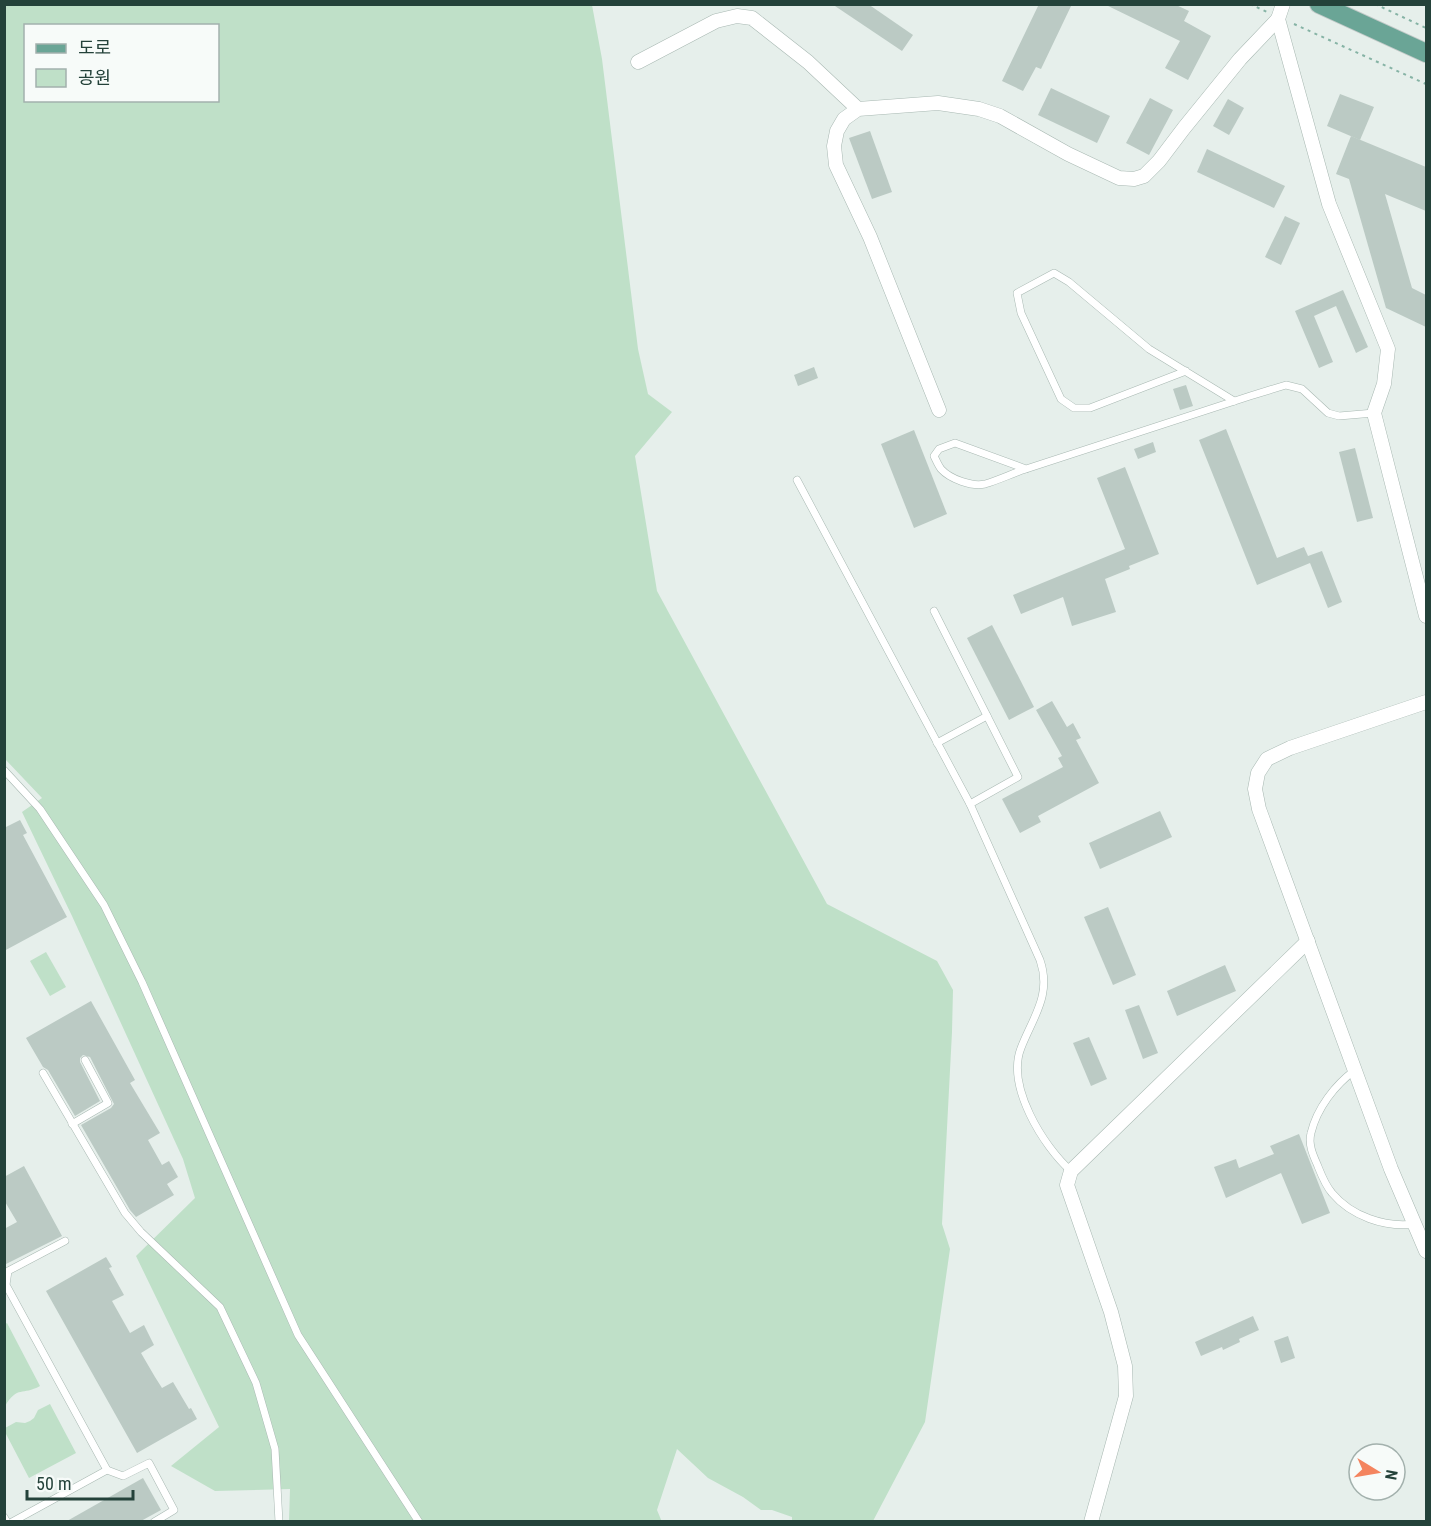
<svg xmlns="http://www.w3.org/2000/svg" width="1431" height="1526" font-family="'Roboto Condensed','Noto Sans KR',sans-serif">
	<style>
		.green { fill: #bfe0c8; fill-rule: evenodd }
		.building { fill: #bbcac4 }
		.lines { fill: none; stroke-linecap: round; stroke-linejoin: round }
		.service-casing { stroke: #a8b8b2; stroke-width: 8 }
		.minor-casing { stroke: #a8b8b2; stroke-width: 15 }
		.primary-casing { stroke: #c2cac8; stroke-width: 20 }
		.path { stroke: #86b3a5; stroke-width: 2; stroke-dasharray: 3 4.5; stroke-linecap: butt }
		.service { stroke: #fff; stroke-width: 7 }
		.minor { stroke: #fff; stroke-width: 14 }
		.primary { stroke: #6aa596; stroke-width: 18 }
	</style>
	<rect width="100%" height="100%" fill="#e6efeb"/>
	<g class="green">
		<path d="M5 5H592L602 59 638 349 648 394 672 412 635 456 657 591 827 904 937 961 953 990 952 1032 942 1224 950 1249 925 1422 873 1521H792V1517L772 1510H761L743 1497 708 1478 677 1449 657 1510 662 1522 289 1521 290 1489 215 1491 171 1466 219 1427 136 1256 195 1198 183 1159 72 916 22 812 42 798 5 759ZM26 26H218V100H26Z"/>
		<polygon points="46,952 66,987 50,996 30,961"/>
		<path d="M7 1323 40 1386C22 1396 18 1385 5 1406L4 1325Z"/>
		<polygon points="50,1404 76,1453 29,1478 5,1432 5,1428 16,1422 25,1423 30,1421 34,1418 38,1410"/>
	</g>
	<g class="building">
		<polygon points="832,4 868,4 913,35 902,51"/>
		<polygon points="1039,4 1072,4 1041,69 1036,67 1023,91 1002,81"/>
		<polygon points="1104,4 1174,4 1189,11 1184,21 1211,36 1188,80 1165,68 1180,41"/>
		<polygon points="1051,88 1110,116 1097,143 1038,115"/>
		<polygon points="1340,94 1374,107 1360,140 1327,126"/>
		<polygon points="1150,98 1173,110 1149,155 1126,143"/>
		<polygon points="1228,99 1244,108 1229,135 1213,126"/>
		<polygon points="870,131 892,192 872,199 849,138"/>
		<polygon points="1351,136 1426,167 1426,211 1385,194 1412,288 1426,295 1426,327 1386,308 1349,179 1336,174"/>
		<polygon points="1207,149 1285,186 1274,208 1197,172"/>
		<polygon points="1285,216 1300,223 1281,265 1265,257"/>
		<polygon points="1343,290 1368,347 1356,353 1336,306 1314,316 1333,362 1319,368 1295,311"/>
		<polygon points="814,367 818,378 798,386 794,375"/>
		<polygon points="1186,385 1193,406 1180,410 1173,389"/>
		<polygon points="1226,429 1277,558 1304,547 1308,556 1322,551 1342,602 1328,608 1310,563 1257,585 1199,440"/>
		<polygon points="914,430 947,514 914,528 881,444"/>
		<polygon points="1153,442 1156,452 1138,459 1134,449"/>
		<polygon points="1355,448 1373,518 1357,522 1339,452"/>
		<polygon points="1125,467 1159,554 1129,566 1130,569 1105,579 1116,612 1072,626 1063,597 1021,614 1013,595 1125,549 1097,478"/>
		<polygon points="992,625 1034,707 1009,720 967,638"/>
		<polygon points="1052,701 1067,727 1073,723 1081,738 1076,740 1099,783 1038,816 1041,822 1020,833 1002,799 1063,767 1058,758 1062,756 1036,710"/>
		<polygon points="1160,811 1172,837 1100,869 1089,843"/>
		<polygon points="20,820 27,833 23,835 67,917 4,951 4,828"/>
		<polygon points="1108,907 1136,975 1113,985 1084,917"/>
		<polygon points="1225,965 1236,991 1177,1016 1167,991"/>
		<polygon points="91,1001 135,1080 130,1083 160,1133 148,1140 162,1165 169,1161 178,1177 167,1184 174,1195 136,1217 130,1210 81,1125 111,1108 114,1104 90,1057 83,1055 80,1058 80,1062 100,1101 75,1116 48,1070 43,1067 26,1038"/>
		<polygon points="1139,1005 1158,1053 1143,1059 1125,1010"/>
		<polygon points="1089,1037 1107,1079 1091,1086 1073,1043"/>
		<polygon points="1299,1134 1330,1213 1302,1224 1281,1173 1226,1198 1214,1167 1236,1159 1239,1168 1274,1154 1270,1146"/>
		<polygon points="24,1166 62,1236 4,1265 4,1229 17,1222 4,1200 4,1177"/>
		<polygon points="106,1257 112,1267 109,1268 124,1295 112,1301 130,1333 144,1325 154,1345 141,1353 155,1377 162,1388 173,1382 189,1409 191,1408 197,1419 137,1453 46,1291"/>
		<polygon points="1253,1316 1259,1330 1239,1339 1240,1342 1223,1350 1222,1347 1201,1356 1195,1342"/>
		<polygon points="1288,1336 1295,1358 1281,1363 1274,1341"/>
		<polygon points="143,1478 161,1510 141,1521 67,1521"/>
	</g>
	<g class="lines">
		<defs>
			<g id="service">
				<polyline points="1186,371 1090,408 1074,408 1061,399 1021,313 1017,293 1054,273 1069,282 1149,349 1234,401"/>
				<path d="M1026 469 955 443 939 449 934 456C936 460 938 465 941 469 950 479 972 487 985 484 999 480 1013 473 1026 469L1250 396 1286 385 1302 389 1328 413 1339 416 1374 413"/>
				<path d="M797 480 970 804 1040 960C1052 995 1033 1017 1021 1048 1006 1086 1043 1146 1071 1171"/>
				<polyline points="934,611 1018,777 970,804"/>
				<polyline points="937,743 987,716"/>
				<polyline points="4,770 40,809 104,905 142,982 298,1335 419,1522"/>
				<path d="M1355 1070C1335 1085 1317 1108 1311 1133 1308 1144 1313 1155 1317 1164 1321 1174 1325 1185 1332 1193 1351 1216 1385 1228 1415 1224"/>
				<polyline points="43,1073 125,1213 141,1232 220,1307 256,1383 275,1449 279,1522"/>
				<polyline points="72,1124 108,1103 85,1060"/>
				<polyline points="65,1241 8,1271 6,1285 107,1470 123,1476 149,1463 174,1510 154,1522"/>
				<polyline points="4,1517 7,1522"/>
				<polyline points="12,1522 107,1470"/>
			</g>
			<g id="minor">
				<polyline points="1283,4 1278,19 1329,204 1388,349 1384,384 1374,413 1426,616"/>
				<polyline points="638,62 716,21 737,16 752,18 808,62 858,109"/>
				<polyline points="939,410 870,237 836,165 834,146 837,131 844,119 858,109 938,103 979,109 1000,116 1068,154 1119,178 1134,179 1144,176 1159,161 1184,128 1240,59 1278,19"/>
				<polyline points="1426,702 1290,748 1267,759 1258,773 1255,789 1259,809 1391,1169 1426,1251"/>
				<polyline points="1091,1522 1126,1396 1125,1366 1111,1312 1067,1185 1071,1171 1308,941"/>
			</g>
			<polyline id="primary" points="1319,4 1426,53"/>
		</defs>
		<use href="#service" class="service-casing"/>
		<use href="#minor" class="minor-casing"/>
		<use href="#primary" class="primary-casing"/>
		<g class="path">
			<polyline points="1250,4 1267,12"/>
			<polyline points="1375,4 1426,28"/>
			<polyline points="1294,24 1426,84"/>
		</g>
		<use href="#service" class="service"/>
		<use href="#minor" class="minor"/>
		<use href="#primary" class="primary"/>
	</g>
	<rect width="1431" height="1526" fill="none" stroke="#24423a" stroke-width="12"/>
	<rect x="24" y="24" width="195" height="78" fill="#f7fbf9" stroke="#a3b1ad" stroke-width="1.5"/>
	<rect x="36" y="44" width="30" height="9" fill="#6aa596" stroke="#a3b1ad" stroke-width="1.5"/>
	<text x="78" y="54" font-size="18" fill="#24423a">도로</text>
	<rect x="36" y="69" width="30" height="18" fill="#bfe0c8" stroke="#a3b1ad" stroke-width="1.5"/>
	<text x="78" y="84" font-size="18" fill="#24423a">공원</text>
	<g transform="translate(1377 1472) rotate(101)"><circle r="28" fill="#f7fbf9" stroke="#a3b1ad" stroke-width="1.5"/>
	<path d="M0-4.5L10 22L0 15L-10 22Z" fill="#f4845f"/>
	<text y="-9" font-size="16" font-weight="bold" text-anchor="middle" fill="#24423a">N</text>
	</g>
	<path d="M27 1490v9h106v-9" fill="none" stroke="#24423a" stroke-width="3"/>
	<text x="36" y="1490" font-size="18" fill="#24423a" stroke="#f7fbf9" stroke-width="4.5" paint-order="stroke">50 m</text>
</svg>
